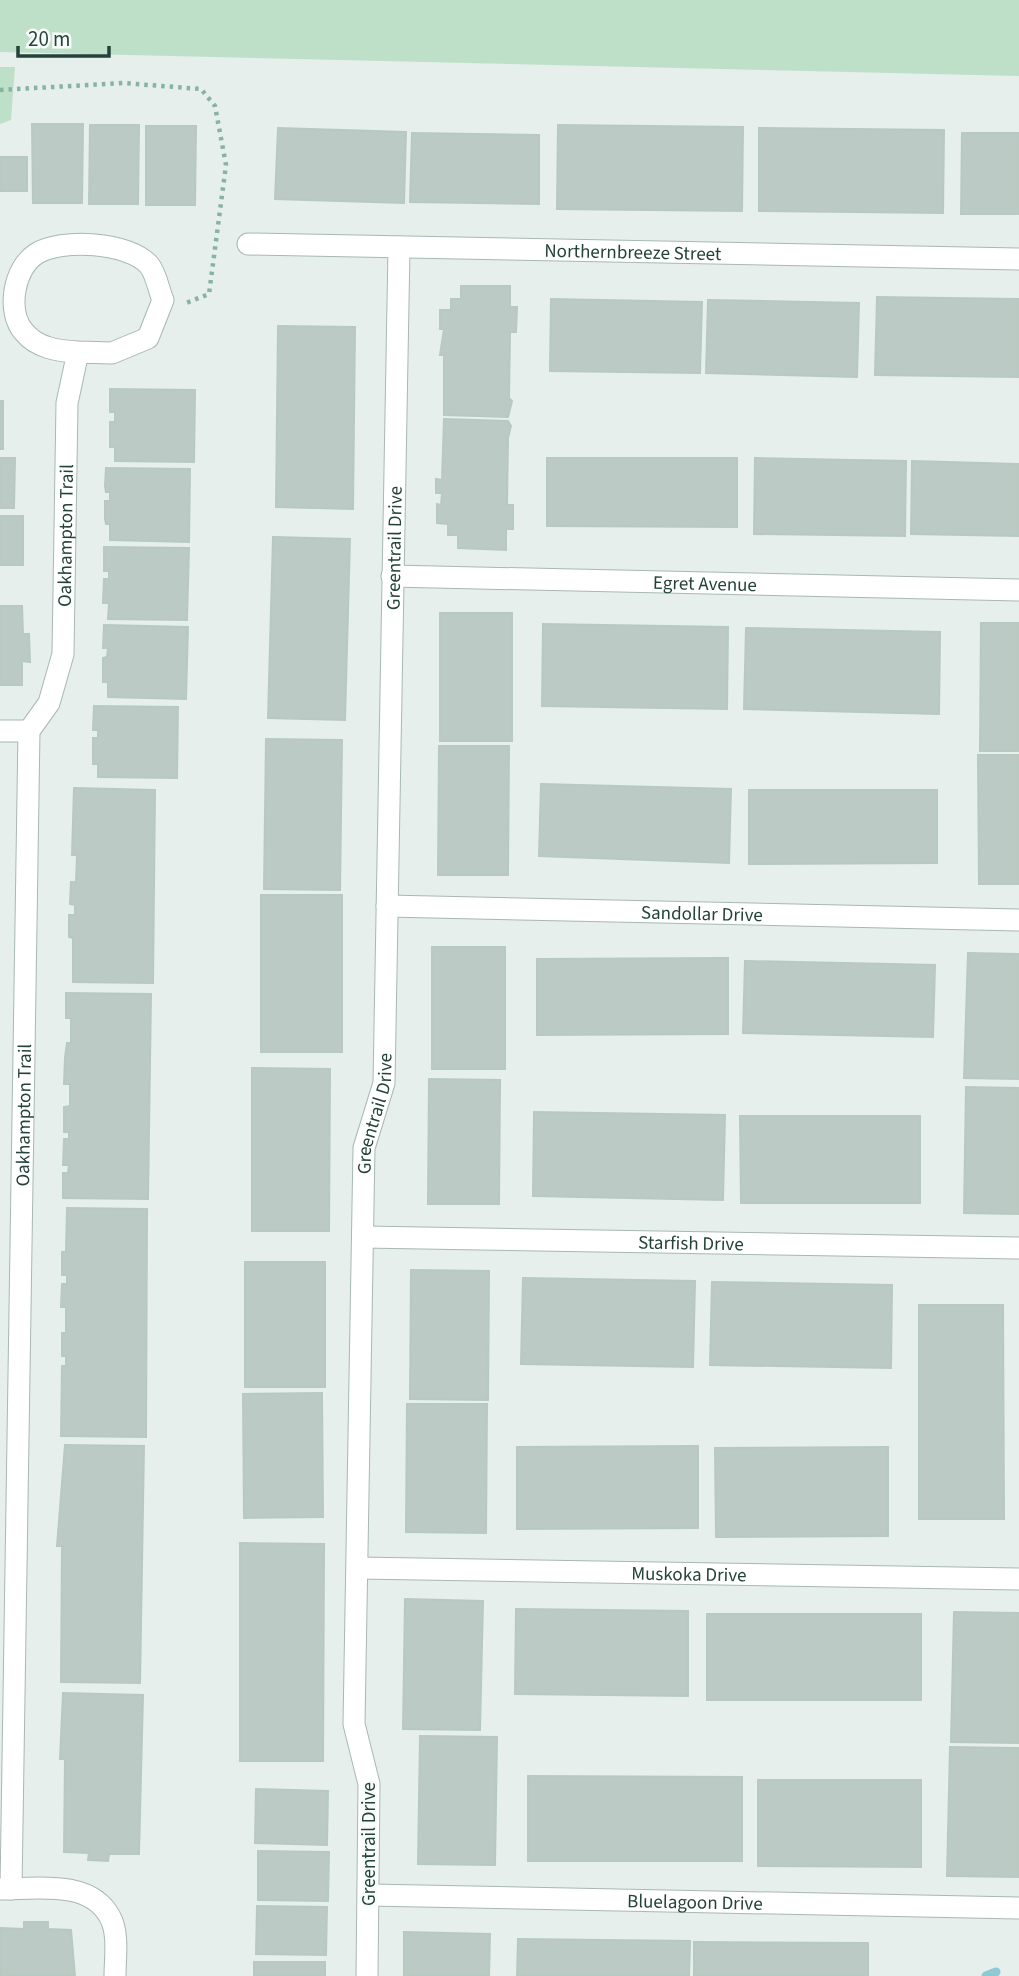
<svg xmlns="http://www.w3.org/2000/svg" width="1019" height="1976" font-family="'Source Sans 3',sans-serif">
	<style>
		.green { fill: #bfe0c8 }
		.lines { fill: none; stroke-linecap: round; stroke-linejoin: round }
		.stream { stroke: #8ec9d4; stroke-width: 9 }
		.building { fill: #bbcac4; stroke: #b8c9c2; stroke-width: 2 }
		.minor-casing { stroke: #a8b8b2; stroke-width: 23 }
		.path { stroke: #86b3a5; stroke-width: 4.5; stroke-dasharray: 3.5 5; stroke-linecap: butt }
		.minor { stroke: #fff; stroke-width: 21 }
		.labels { text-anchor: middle; stroke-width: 5; stroke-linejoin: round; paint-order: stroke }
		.street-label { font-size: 19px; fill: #24423a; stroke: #f7fbf9 }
	</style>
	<rect width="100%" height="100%" fill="#e6efeb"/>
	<g class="green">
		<polygon points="0,0 1019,0 1019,76 0,52"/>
		<polygon points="0,67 15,67 11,120 0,124"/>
	</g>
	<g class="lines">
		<polyline class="stream" points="986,1976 996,1972"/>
	</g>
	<g class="building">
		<polygon points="32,124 83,124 82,203 33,203"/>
		<polygon points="90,125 139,125 138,204 89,204"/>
		<polygon points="558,125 743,127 742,211 557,209"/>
		<polygon points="146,126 196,126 195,205 146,205"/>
		<polygon points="278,128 406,132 404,203 275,199"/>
		<polygon points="759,128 944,130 943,213 759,211"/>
		<polygon points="412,133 539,135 539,204 410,202"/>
		<polygon points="962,133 1019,133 1019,214 961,214"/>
		<rect x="0" y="157" width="27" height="34"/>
		<polygon points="461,286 510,286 510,307 517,307 516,332 510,332 509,398 512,401 508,417 444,415 444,355 440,355 444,329 440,329 440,310 451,310 451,299 461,299"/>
		<polygon points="877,297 1019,299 1019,377 875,375"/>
		<polygon points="551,299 702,302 700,373 550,371"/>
		<polygon points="708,300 859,303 857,377 706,373"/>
		<polygon points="278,326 355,327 353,509 276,507"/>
		<polygon points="110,389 195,390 194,462 115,461 115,447 110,447 110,422 115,422 115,412 110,412"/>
		<rect x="0" y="401" width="3" height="48"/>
		<polygon points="444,419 508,421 511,426 508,438 507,505 513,505 513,529 506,529 506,550 458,548 458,535 448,535 448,524 437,523 437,504 441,505 442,493 436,493 436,479 442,480"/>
		<polygon points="0,458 15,458 14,508 0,508"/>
		<polygon points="547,458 737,458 737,527 547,526"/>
		<polygon points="755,458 906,461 905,536 754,534"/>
		<polygon points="912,461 1019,464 1019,536 911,534"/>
		<polygon points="106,468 190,469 189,542 110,540 110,524 106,524 105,519 105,501 110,501 110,492 106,492 105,486"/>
		<rect x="0" y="516" width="23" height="49"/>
		<polygon points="273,537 350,539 345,720 268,718"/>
		<polygon points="104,547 189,548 187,620 108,619 109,603 103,603 104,579 109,579 109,571 104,571"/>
		<polygon points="0,606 22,606 23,634 29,634 30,662 22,661 22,685 0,685"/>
		<rect x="440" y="613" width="72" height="128"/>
		<polygon points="981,623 1019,623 1019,751 980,751"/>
		<polygon points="543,624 728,627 727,709 542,706"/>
		<polygon points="104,625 188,627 186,699 108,697 108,682 103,682 103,658 107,657 108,648 103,648"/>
		<polygon points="746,628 940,632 939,714 744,709"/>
		<polygon points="94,706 178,707 177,778 98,777 98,764 93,764 93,738 98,738 98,730 93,730"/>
		<polygon points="266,739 342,740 340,890 264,889"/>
		<polygon points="439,746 509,746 508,875 438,875"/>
		<polygon points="978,755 1019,755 1019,884 979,884"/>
		<polygon points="541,784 731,789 729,863 539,856"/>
		<polygon points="74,788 155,790 153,983 73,982 73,938 69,937 69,915 75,915 75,905 70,904 71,882 76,882 77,855 72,855"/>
		<polygon points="749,790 937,790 937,863 749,864"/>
		<rect x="261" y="895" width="81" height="157"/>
		<rect x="432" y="947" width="73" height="122"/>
		<polygon points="968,953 1019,954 1019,1079 964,1078"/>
		<polygon points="728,958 728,1034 537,1035 537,959"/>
		<polygon points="745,961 935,965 933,1037 743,1033"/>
		<polygon points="66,993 151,994 148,1199 63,1198 63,1173 68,1173 69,1165 63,1165 64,1139 69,1139 69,1132 64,1132 64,1107 70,1106 70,1084 64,1084 65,1058 67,1043 71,1043 71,1018 66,1018"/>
		<polygon points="252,1068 330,1069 329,1231 252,1231"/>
		<polygon points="429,1079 500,1080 499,1204 428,1204"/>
		<polygon points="966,1087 1019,1088 1019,1214 964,1213"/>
		<polygon points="534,1112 725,1115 723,1200 533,1196"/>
		<polygon points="740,1116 920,1116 920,1203 741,1203"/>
		<polygon points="67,1208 147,1209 146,1437 61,1436 62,1366 66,1366 66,1356 62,1356 62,1333 66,1333 66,1307 61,1307 62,1284 67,1284 67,1275 62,1275 62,1252 66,1252"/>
		<rect x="245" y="1262" width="80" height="125"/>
		<polygon points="411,1270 489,1271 488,1400 410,1399"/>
		<polygon points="523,1278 695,1281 693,1367 521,1364"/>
		<polygon points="712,1282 892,1285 891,1368 710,1365"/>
		<polygon points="919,1305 1003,1305 1004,1519 919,1519"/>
		<polygon points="322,1393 323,1517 244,1518 243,1394"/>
		<polygon points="407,1404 487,1404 486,1533 406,1532"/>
		<polygon points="65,1445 144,1446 140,1683 61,1682 62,1546 57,1546"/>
		<polygon points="698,1446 698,1528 517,1529 517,1447"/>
		<polygon points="888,1447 888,1536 716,1537 715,1448"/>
		<polygon points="240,1543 324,1544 323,1761 240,1761"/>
		<polygon points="405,1599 483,1601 480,1730 403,1729"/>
		<polygon points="516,1609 688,1611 688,1696 515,1694"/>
		<polygon points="954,1612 1019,1613 1019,1743 951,1742"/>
		<rect x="707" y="1614" width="214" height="86"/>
		<polygon points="63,1693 143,1695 139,1854 109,1854 108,1861 88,1860 89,1853 64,1852 65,1759 60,1759"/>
		<polygon points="420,1736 497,1737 495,1865 418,1864"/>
		<polygon points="950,1747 1019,1748 1019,1877 947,1876"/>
		<polygon points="528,1776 742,1777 742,1861 528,1861"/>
		<polygon points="758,1780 921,1780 921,1867 758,1866"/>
		<polygon points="256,1789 328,1791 327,1845 255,1843"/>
		<polygon points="258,1851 329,1852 328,1901 258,1900"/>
		<polygon points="257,1906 327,1907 326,1955 256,1954"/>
		<polygon points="24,1922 48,1922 48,1929 71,1930 75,1976 0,1976 0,1928 24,1929"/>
		<polygon points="404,1932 490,1934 489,1976 404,1976"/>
		<polygon points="518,1939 690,1941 689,1976 517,1976"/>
		<polygon points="694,1942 868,1943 868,1976 694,1976"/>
		<rect x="254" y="1962" width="71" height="14"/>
	</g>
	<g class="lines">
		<defs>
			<g id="minor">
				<path id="s1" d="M248 244 1019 259"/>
				<path id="s2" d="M392 576 1019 590"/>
				<polyline points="0,731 29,731"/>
				<path id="s3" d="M387 906 1019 920"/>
				<path id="s4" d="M364 1237 1019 1248"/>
				<path id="s5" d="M358 1568 1019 1579"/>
				<path d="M0 1889C35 1889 90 1879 110 1917 119 1933 115 1958 115 1976"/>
				<path id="s6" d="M11 1889 29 731 49 703 63 654 67 403 78 352 112 353 148 338 163 300C159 291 156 273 149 265 129 242 61 238 36 254 14 268 6 311 24 332 37 348 58 351 78 352"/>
				<path id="s7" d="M369 1895 1019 1908"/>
				<path id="s8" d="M367 1976 369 1784 354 1724 364 1148 384 1083 399 247"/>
			</g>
		</defs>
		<use href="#minor" class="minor-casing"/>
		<polyline class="path" points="0,90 123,83 201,89 215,106 226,165 209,294 186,303"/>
		<use href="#minor" class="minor"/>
	</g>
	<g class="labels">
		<g class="street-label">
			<text dy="7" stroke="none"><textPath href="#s1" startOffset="385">Northernbreeze Street</textPath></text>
			<text dy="7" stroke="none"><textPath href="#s6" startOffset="1362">Oakhampton Trail</textPath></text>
			<text dy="7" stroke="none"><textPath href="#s8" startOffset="1433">Greentrail Drive</textPath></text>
			<text dy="7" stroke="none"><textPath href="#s2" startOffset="313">Egret Avenue</textPath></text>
			<text dy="7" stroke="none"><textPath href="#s3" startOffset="315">Sandollar Drive</textPath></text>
			<text dy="7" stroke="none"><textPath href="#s8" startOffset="866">Greentrail Drive</textPath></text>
			<text dy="7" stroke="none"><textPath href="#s6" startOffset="774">Oakhampton Trail</textPath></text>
			<text dy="7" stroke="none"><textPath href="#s4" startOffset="327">Starfish Drive</textPath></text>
			<text dy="7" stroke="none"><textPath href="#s5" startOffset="331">Muskoka Drive</textPath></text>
			<text transform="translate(368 1844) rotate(-90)" y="7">Greentrail Drive</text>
			<text dy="7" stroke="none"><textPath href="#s7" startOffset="326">Bluelagoon Drive</textPath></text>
		</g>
	</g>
	<path d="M18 46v10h91v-10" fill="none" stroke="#24423a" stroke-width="3.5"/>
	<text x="28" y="46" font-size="21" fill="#24423a" stroke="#f7fbf9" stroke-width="5" paint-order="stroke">20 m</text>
</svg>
